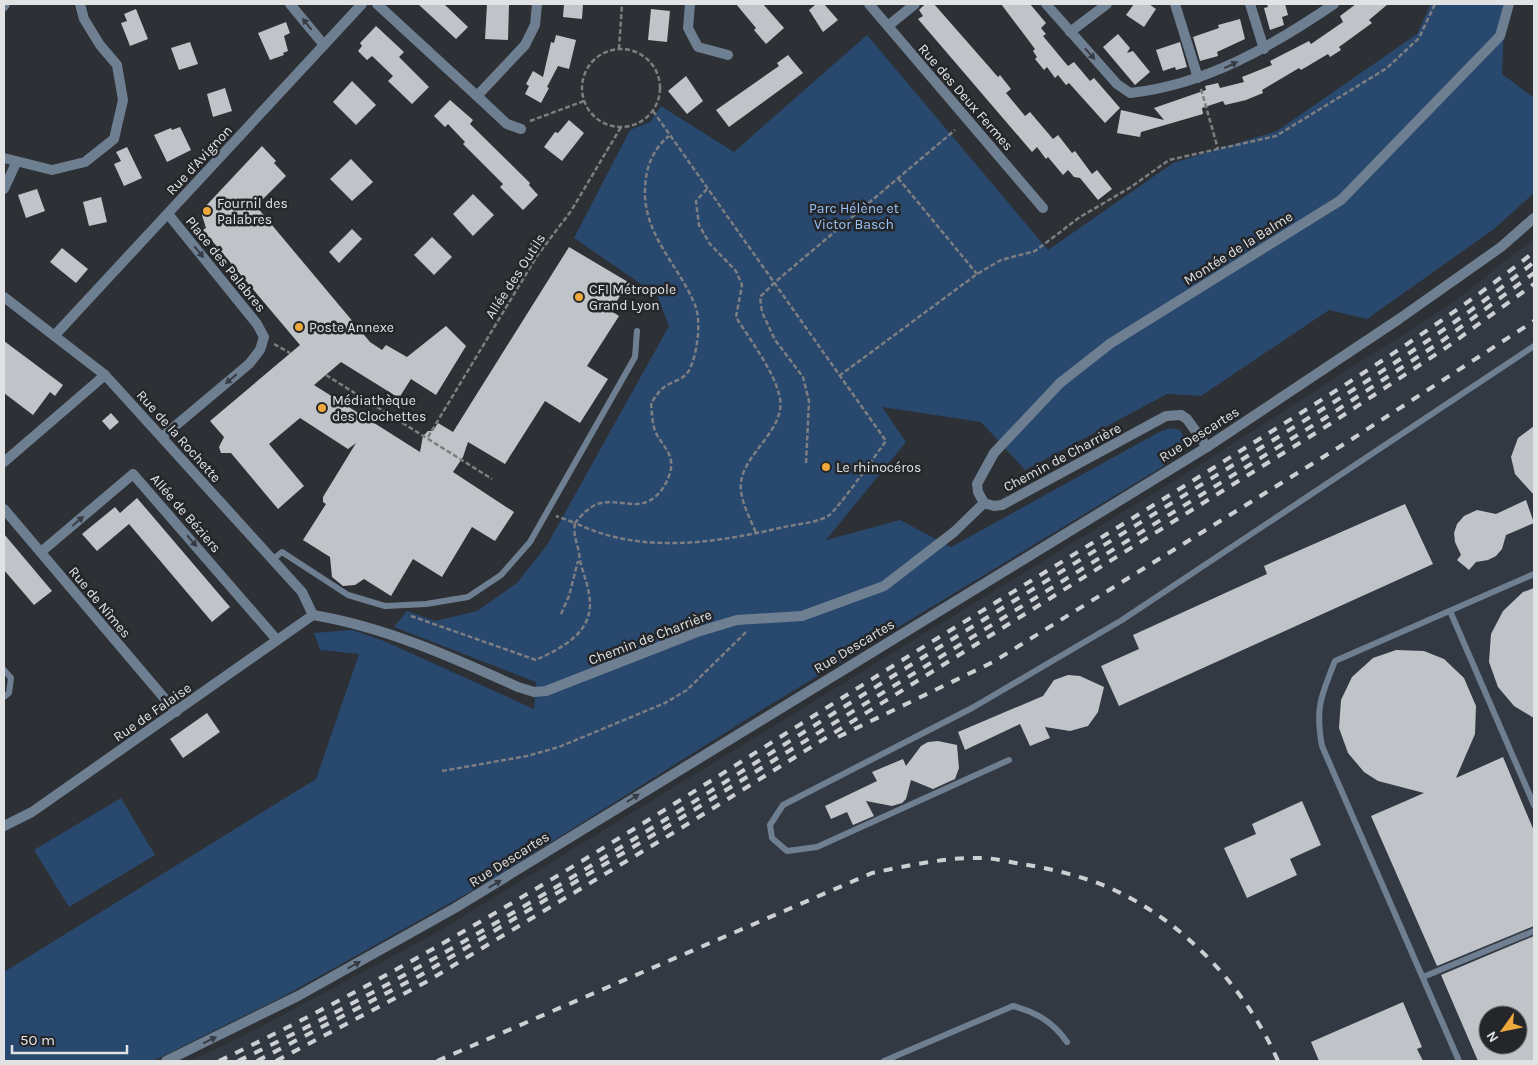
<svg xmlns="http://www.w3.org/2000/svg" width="1538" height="1065" font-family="Karla,sans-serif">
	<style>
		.built { fill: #333942; fill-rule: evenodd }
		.green { fill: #29486d }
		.building { fill: #c0c4c9; fill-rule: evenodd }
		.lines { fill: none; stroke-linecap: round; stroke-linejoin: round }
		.path { stroke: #7c7e82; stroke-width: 2.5; stroke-dasharray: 5 2.5; stroke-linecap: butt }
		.lane { stroke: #6f7f92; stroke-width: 6 }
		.street { stroke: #6f7f92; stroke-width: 10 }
		.rail { stroke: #cdd0d2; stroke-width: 4; stroke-dasharray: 9 9; stroke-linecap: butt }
		.oneway { fill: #373c44 }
		.poi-dot { fill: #eea83c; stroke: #24262a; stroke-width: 2 }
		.labels { text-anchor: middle; stroke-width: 5; stroke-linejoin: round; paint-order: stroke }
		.street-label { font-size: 14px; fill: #e0e2e4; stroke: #24262a }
		.poi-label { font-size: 14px; fill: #e0e2e4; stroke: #24262a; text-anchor: start }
		.park-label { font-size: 14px; fill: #9ac4f7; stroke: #24262a }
	</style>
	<rect width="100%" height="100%" fill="#2d3034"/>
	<path class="built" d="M1534 238V1061H190L247 1034 434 934 1190 471 1455 301ZM1488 1015H1518V1045H1488Z"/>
	<g class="green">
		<path d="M1431 4H1505L1502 74 1534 98V193L1494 229 1367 319 1329 310 1201 396 1167 394 1025 470 981 422 882 407 906 442 826 540 900 520 951 547 1161 431 1171 428 1180 430 1184 438C1181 452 1173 458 1162 467L760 711 491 880 286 995 153 1061H4V972L316 779 359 654 320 650 314 633 352 630 384 641 534 709 536 682 394 627 407 611 435 621 477 611 517 583 547 545 669 326 657 295 574 238 630 130 650 122 661 106 734 152 867 35 1048 250 1173 163 1277 131 1417 34Z"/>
		<polygon points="121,798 155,855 69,907 34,850"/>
	</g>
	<g class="building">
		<polygon points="418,4 444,4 468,27 456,39"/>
		<polygon points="487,4 509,4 508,40 485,39"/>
		<polygon points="564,4 583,4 582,19 563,17"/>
		<polygon points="736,4 763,4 784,28 766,44 754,30 756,28"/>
		<polygon points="816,4 824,4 838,20 823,32 809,10"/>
		<polygon points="925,4 934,4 998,77 1000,75 1011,89 1006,93 1025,116 1030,112 1053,139 1058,135 1072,153 1075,151 1092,174 1097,170 1112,189 1098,200 1080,178 1074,177 1068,170 1063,175 1048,157 1046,159 1037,147 1032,152 918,19 923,16 919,10"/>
		<polygon points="1001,4 1030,4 1046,23 1041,28 1046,34 1043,36 1068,66 1074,62 1090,81 1094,78 1120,108 1105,123 1069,83 1066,85 1058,75 1055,78 1047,67 1044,70 1035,59 1037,57 1033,51 1035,49"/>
		<polygon points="1134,4 1149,4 1156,9 1144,27 1126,15"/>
		<polygon points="1267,4 1285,4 1288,15 1282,17 1284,25 1270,30 1264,8 1268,7"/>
		<polygon points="1356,4 1388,4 1369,20 1372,23 1339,47 1341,50 1330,57 1328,54 1301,70 1299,68 1262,90 1263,93 1246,100 1225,105 1223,101 1202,108 1203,114 1141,132 1140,137 1117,133 1121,110 1164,120 1154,108 1206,90 1205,86 1218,83 1220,88 1244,82 1242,77 1272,65 1270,61 1309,41 1311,44 1343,22 1340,16"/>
		<polygon points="136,9 148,39 130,46 121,23 127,21 124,14"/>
		<polygon points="651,9 670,11 667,42 648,40"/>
		<polygon points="1240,19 1245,39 1217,52 1218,56 1200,61 1193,37 1219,28 1218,25"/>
		<polygon points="286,22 290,33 284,36 288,51 283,53 284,55 270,60 258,33"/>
		<polygon points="376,26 404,52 399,57 429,87 412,104 388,81 393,76 372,56 367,60 358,51 362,46 360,43"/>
		<polygon points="1118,34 1130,48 1127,53 1133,51 1150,72 1135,85 1103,47"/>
		<polygon points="556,35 576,40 569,69 558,66 547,87 549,88 541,103 525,94 529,86 526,84 533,71 543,77 551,42 554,43"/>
		<polygon points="190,42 198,64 179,70 171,48"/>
		<polygon points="1180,42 1187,67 1176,70 1175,67 1163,71 1156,50"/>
		<polygon points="788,55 803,73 729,127 716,110 779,66 777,63"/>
		<polygon points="686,76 703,101 687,114 668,91"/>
		<polygon points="352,81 376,105 356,125 333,102"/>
		<polygon points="225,88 232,111 213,117 207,94"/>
		<polygon points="450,100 473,120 470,124 530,183 529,185 538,195 523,210 500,187 503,184 463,144 465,142 448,124 445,127 434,116"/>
		<polygon points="569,120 584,133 562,161 544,147 555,132 558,133"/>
		<polygon points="180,127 191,150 167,162 154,135 171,128 172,130"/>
		<polygon points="262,146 276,161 274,163 286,176 256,206 370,342 382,350 386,345 407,357 446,326 466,346 436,395 411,379 399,398 341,362 314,385 420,452 423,436 428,431 433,431 438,423 453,432 569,247 628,282 611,311 619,316 587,366 608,379 580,423 545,401 505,464 468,442 463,457 453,472 514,512 495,541 472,527 442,577 413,559 391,596 364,579 355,585 343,586 332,577 330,557 303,540 326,504 323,502 323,497 356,443 348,449 300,418 269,444 304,486 278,509 231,453 221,453 219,447 224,437 210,421 300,345 203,230 206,228 202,215 204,208"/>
		<polygon points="127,147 142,178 124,186 114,164 121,161 116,152"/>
		<polygon points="351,159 373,182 352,201 330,179"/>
		<polygon points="37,189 45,211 26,218 18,195"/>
		<polygon points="473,194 494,215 473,236 453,214"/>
		<polygon points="101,197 107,222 89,226 83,202"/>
		<polygon points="352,229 362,239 339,263 329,252"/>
		<polygon points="432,237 452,257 434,275 414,255"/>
		<polygon points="62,248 88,269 76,283 50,262"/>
		<polygon points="4,341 63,385 55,396 50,392 33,415 4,393"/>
		<polygon points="111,413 119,422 110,430 102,421"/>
		<polygon points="1534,426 1534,495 1515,474 1511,457 1518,438"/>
		<polygon points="137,498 230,607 212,622 129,524 97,551 82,534 115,507 120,513"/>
		<polygon points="1526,500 1534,523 1506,535 1502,549 1496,556 1488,560 1476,562 1469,570 1457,560 1461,555 1455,542 1454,533 1457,524 1464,516 1477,510 1496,514"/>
		<polygon points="1405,504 1433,564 1119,706 1101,666 1139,649 1133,635 1267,574 1264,566"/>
		<polygon points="4,534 52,591 34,605 4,570"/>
		<polygon points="1534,588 1534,718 1514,706 1498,687 1489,662 1491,634 1503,611 1523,592"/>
		<polygon points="1396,650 1424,651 1444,659 1464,678 1476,706 1475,734 1456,778 1503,757 1534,831 1534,926 1437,966 1371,816 1424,793 1378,781 1364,772 1348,753 1339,728 1341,700 1352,677 1373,658"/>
		<polygon points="1068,675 1080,676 1104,687 1098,712 1088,726 1070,731 1045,727 1050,738 1030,746 1020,724 965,750 958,732 1043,696 1054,680"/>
		<polygon points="207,713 220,732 183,758 170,739"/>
		<polygon points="938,741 957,745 959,768 955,779 933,789 911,780 906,799 902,803 892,806 866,801 874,816 853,825 847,812 831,819 825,806 877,781 872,772 903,759 906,766 921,746 928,742"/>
		<polygon points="1302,801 1321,845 1290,859 1297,875 1247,898 1224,848 1256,834 1252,824"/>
		<path d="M1534 936V1061H1478L1441 975ZM1488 1015H1518V1045H1488Z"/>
		<polygon points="1403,1002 1422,1047 1417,1049 1423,1061 1319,1061 1311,1042"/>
	</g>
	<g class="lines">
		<g class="path">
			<polyline points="619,49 622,4"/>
			<circle cx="621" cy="88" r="39"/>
			<polyline points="1201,89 1218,149"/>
			<path d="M653 111 886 441C877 453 836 512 828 516 816 523 797 524 784 527 715 543 642 555 575 523 580 517 587 509 595 505 619 495 639 516 660 492 665 486 670 476 671 468 673 453 662 445 656 433 652 425 652 412 651 403 655 398 658 392 663 388 670 382 683 380 688 372 697 358 702 321 695 305 677 261 638 231 646 178 648 162 656 146 669 136"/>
			<polyline points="530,121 584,101"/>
			<polyline points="898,178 977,274"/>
			<path d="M707 189 696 201 699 225 710 244 736 271 742 285 736 317C750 340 772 368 779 394 789 428 745 451 741 482 739 499 750 518 756 533"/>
			<polyline points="274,344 290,353"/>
			<polyline points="326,375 492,479"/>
			<polyline points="839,376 977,274 1001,260 1035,251 1080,217 1131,187 1169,160 1276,136 1387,68 1419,38 1435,4"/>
			<polyline points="428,437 537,256 571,211 621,127"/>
			<polyline points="806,463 809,401 803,377 775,340 762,312 760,297 774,283 955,130"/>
			<polyline points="561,614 569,596 578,561"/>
			<path d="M411 616 536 660C564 647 596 631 589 594 587 580 580 567 579 553 577 541 573 537 575 523L556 516"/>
			<polyline points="442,771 527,756 559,747 665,703 687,690 746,632"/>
		</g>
		<g class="lane">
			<polyline points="272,560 282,552 348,595 385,606 426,604 468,597 501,575 530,542 635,357 637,331"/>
			<polyline points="1450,611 1534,805"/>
			<polyline points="4,670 11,678 9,693 4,697"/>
			<polyline points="1009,760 817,847 787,851 772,838 770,825 783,805 972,708 1122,620 1534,346"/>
			<polyline points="1423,977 1534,931"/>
			<path d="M884 1061 1013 1006C1036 1012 1053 1022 1067 1042"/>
			<path d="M1459 1061 1322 746C1315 708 1321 696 1335 661L1534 574"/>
		</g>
		<g class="street">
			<polyline points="290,4 324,45"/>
			<polyline points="377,4 477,96 525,45 535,25 537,4"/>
			<polyline points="690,4 688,28 698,47 728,55"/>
			<polyline points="869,4 1043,208"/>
			<path d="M1046 4 1117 84 1130 93C1206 85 1272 46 1334 4"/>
			<polyline points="1175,4 1198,78"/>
			<polyline points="1250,4 1264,49"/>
			<polyline points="4,6 5,4"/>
			<polyline points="888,26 915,4"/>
			<polyline points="1070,32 1107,4"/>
			<polyline points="477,96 507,124 521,129"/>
			<polyline points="4,158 52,170 85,162 114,139 123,100 117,65 100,45 84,19 80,4"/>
			<polyline points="4,189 16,163"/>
			<polyline points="4,297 105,375 302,592 313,615"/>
			<polyline points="55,335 362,4"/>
			<polyline points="162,437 249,364 260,350 264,337 257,324 168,214"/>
			<polyline points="4,462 105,375"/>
			<polyline points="984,503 978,492 977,484 994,453 1060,383 1111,343 1341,200 1500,36 1509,4"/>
			<polyline points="984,503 994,506 1002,505 1166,416 1181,415 1187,419 1207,447"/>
			<polyline points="4,509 176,712"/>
			<polyline points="41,552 133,474 277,640"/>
			<path d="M313 615C385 627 452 657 518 687L534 692 546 691 697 632 737 620 802 616 884 586 954 532 984 503"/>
			<polyline points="4,826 32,812 313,615"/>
			<polyline points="166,1061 298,996 455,908 1207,447 1399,319 1501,247 1534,218"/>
		</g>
		<g class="rail">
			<polyline points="838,737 993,662 1349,441 1534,321"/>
			<path d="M219 1061C467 943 695 789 928 644 1034 579 1140 514 1245 448 1344 386 1443 324 1534 252"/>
			<path d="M238 1061C484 944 711 788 943 645 1049 579 1156 513 1262 447 1355 389 1449 331 1534 262"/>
			<polyline points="257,1061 421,975 673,823 1325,418 1442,341 1534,273"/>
			<polyline points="276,1061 426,982 678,830 1330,424 1447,347 1534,284"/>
			<path d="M437 1061 872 873C906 866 946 857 981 858 994 858 1009 862 1022 864 1052 869 1082 876 1110 888 1184 921 1246 988 1278 1061"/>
		</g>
	</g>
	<defs><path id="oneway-solid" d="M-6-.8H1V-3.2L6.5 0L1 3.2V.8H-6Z" transform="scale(1.25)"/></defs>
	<g class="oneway">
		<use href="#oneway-solid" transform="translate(307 24) rotate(-129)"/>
		<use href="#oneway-solid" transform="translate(1090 54) rotate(48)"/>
		<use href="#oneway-solid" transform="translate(1231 65) rotate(-25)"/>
		<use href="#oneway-solid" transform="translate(199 252) rotate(51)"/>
		<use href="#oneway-solid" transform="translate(231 379) rotate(140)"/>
		<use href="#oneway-solid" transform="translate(78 521) rotate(-41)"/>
		<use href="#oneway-solid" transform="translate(192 541) rotate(49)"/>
		<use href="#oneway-solid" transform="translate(633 798) rotate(-32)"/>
		<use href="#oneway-solid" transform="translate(495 884) rotate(-31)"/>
		<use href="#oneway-solid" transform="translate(354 965) rotate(-29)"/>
		<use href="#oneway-solid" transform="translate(210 1040) rotate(-26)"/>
	</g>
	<g class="poi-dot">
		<circle cx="207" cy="211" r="5"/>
		<circle cx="579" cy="297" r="5"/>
		<circle cx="299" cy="327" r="5"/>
		<circle cx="322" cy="408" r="5"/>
		<circle cx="826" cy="467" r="5"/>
	</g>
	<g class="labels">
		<g class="street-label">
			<text transform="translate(966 97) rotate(49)" y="5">Rue des Deux Fermes</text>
			<text transform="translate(199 160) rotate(-47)" y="5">Rue d'Avignon</text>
			<text transform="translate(1238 248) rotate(-32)" y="5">Montée de la Balme</text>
			<text transform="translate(226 264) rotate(51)" y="5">Place des Palabres</text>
			<text transform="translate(515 276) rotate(-57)" y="5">Allée des Outils</text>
			<text transform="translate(1199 434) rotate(-32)" y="5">Rue Descartes</text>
			<text transform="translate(179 436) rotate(48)" y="5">Rue de la Rochette</text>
			<text transform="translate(1062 457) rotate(-28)" y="5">Chemin de Charrière</text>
			<text transform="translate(186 513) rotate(49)" y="5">Allée de Béziers</text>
			<text transform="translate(100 602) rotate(50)" y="5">Rue de Nîmes</text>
			<text transform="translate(650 637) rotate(-21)" y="5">Chemin de Charrière</text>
			<text transform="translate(854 646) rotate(-31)" y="5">Rue Descartes</text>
			<text transform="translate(152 712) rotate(-35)" y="5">Rue de Falaise</text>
			<text transform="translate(509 859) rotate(-32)" y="5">Rue Descartes</text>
		</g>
		<g class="poi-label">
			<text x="217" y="208">Fournil des<tspan x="217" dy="16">Palabres</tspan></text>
			<text x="589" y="294">CFI Métropole<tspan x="589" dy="16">Grand Lyon</tspan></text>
			<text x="309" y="332">Poste Annexe</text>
			<text x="332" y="405">Médiathèque<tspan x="332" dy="16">des Clochettes</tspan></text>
			<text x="836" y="472">Le rhinocéros</text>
		</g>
		<g class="park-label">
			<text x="854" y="213">Parc Hélène et<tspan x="854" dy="16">Victor Basch</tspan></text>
		</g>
	</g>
	<rect width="1538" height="1065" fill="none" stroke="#e0e2e4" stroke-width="10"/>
	<g transform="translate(1503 1030) rotate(237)"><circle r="24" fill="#24262a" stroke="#6f7174"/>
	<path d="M0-4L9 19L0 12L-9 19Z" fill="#eea83c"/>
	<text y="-8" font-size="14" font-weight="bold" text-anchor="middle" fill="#e0e2e4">N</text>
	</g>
	<path d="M12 1045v8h115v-8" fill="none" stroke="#e0e2e4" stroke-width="2.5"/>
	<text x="20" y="1045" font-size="15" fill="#e0e2e4" stroke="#24262a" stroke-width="4" paint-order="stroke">50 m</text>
</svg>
